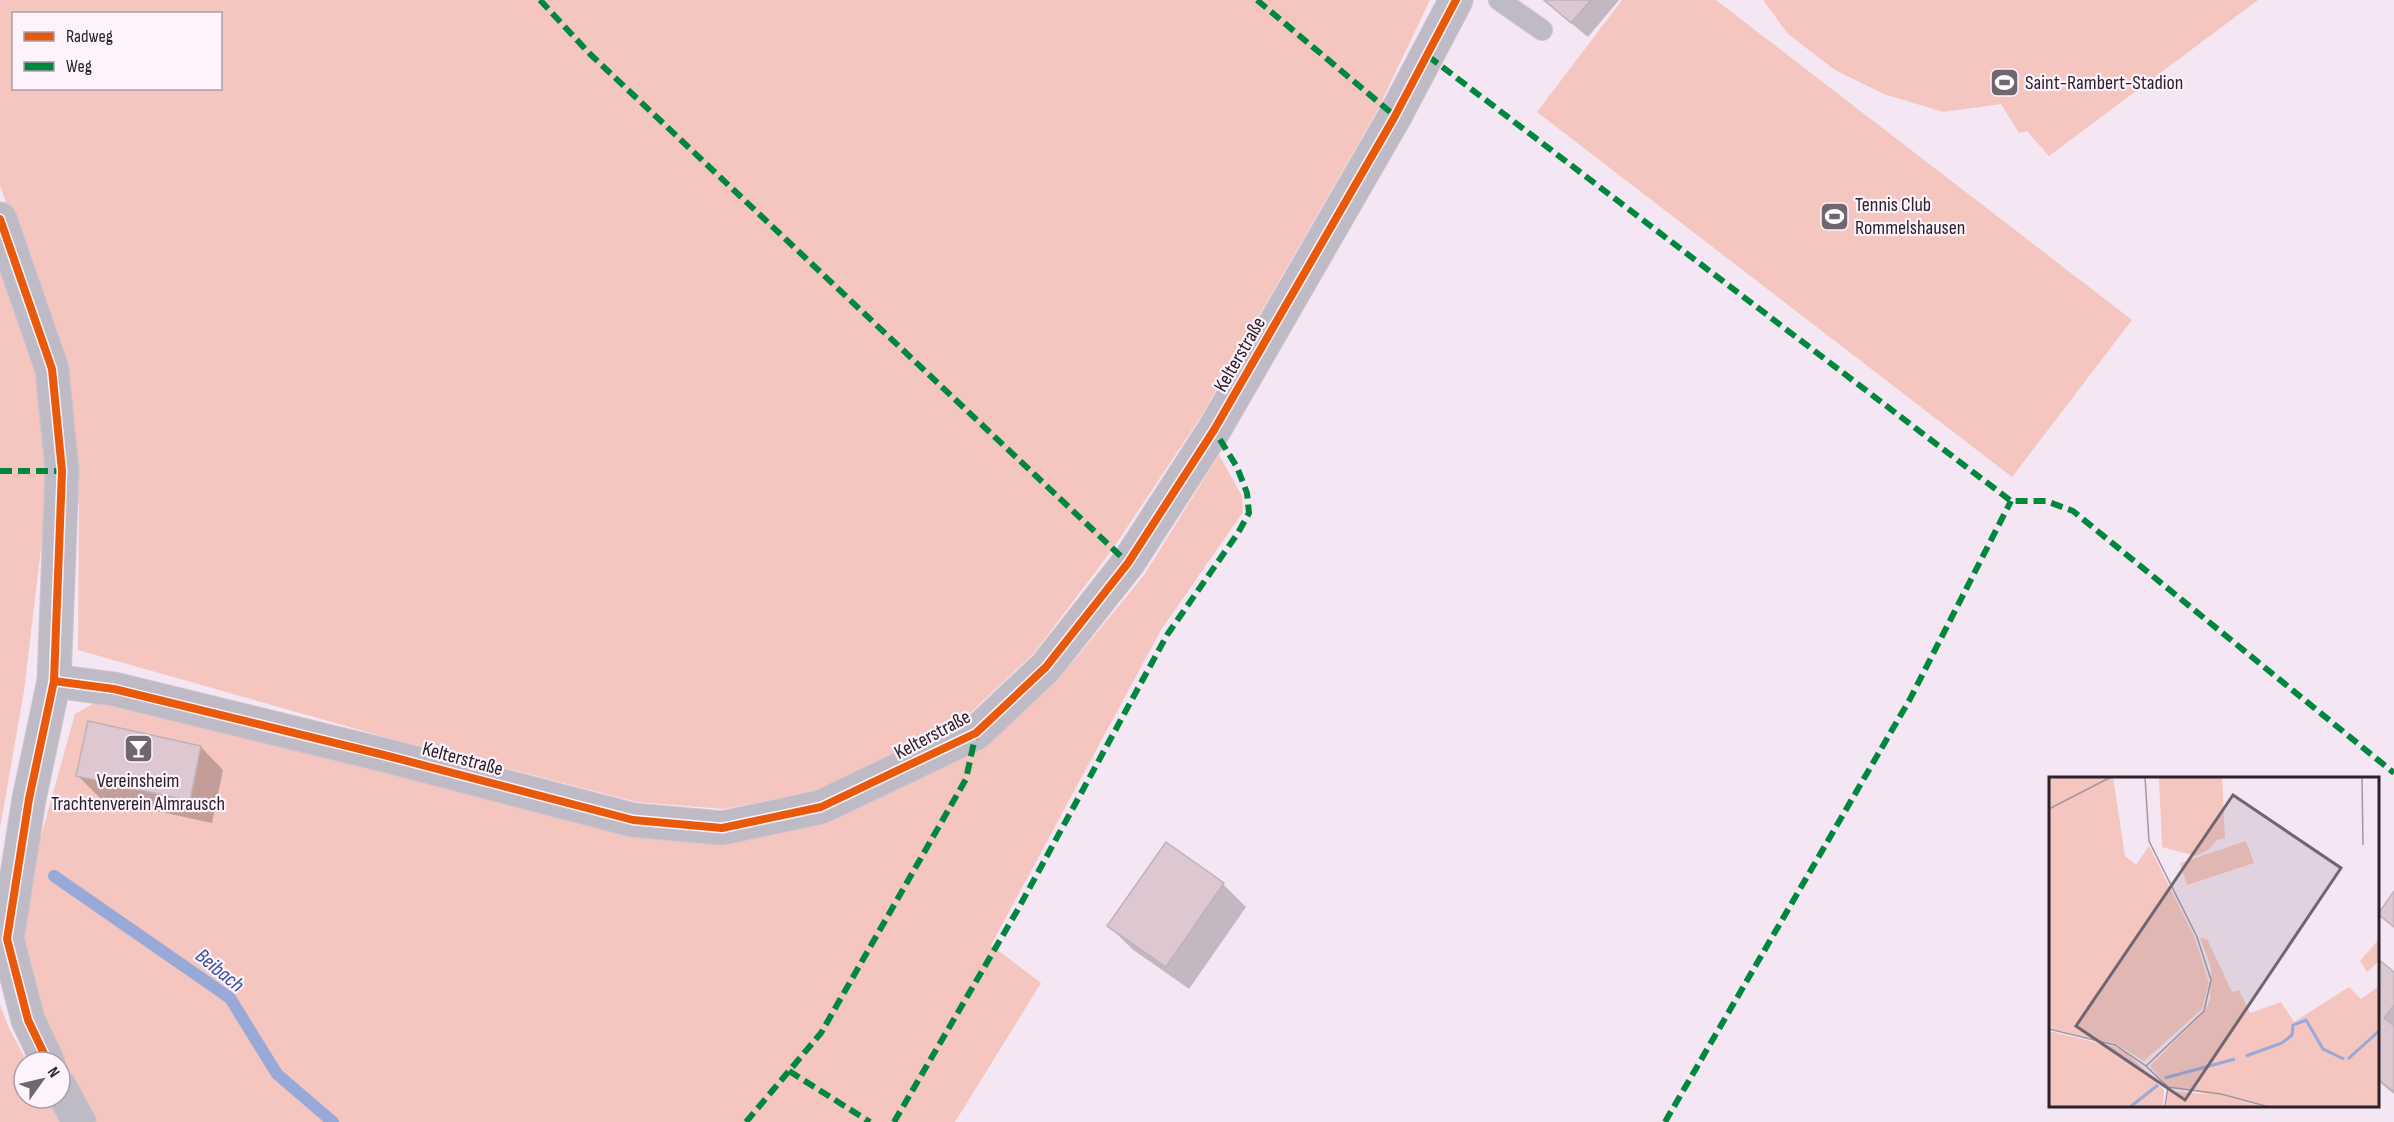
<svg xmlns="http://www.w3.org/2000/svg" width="2394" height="1122" font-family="'Sofia Sans Condensed',sans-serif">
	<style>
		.green { fill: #f4c6bf; fill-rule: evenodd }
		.shadow { fill: #0003 }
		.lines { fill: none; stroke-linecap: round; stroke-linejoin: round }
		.stream { stroke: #98a9d8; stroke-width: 12 }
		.building { fill: #ddc8d1; stroke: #beb1b8; stroke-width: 1.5 }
		.service-casing { stroke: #cfc3cd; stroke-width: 22 }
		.minor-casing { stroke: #cfc3cd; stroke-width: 35 }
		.service { stroke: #bfbbc6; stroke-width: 20 }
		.minor { stroke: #bfbbc6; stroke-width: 33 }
		.quiet { stroke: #00873e; stroke-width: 6; stroke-dasharray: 12 6; stroke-linecap: butt }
		.cycleway-casing { stroke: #fef3fc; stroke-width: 11 }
		.cycleway { stroke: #e8590c; stroke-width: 8 }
		.labels { text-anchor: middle; stroke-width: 4.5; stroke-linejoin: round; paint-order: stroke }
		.poi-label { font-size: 20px; fill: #2b212a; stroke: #fef3fc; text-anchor: start }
		.street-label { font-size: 20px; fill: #2b212a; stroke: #fef3fc }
		.water-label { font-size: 21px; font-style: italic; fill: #2f529c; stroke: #fef3fc }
		.inset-river { fill: none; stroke: #98a9d8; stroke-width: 3 }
		.inset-road { fill: none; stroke: #a497a2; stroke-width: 1.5 }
		.view { fill: #716670; fill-opacity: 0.15; stroke: #716670; stroke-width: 3 }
		.inset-edge { fill: none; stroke: #2b212a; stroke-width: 3 }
	</style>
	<rect width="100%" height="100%" fill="#f4e6f2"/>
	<g class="green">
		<path d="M0 0H1430L1377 111 1200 418 1112 550 1034 653 948 734 816 791 724 809 637 802 392 739 78 650 79 507 63 367 0 185ZM14 14H220V88H14Z"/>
		<polygon points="1622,0 1716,0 2132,320 2012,477 1537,112"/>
		<polygon points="1763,0 2258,0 2049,156 2027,131 2019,133 2001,104 1943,112 1884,94 1835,70 1788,34"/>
		<polygon points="0,264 39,376 47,498 24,691 0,828"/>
		<polygon points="1219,455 1242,496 1243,512 1161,630 991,945 1041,983 955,1122 90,1122 57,1062 15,930 75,714 103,698 723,844 828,823 986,746 1058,680 1144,575"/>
		<polygon points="0,1004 8,1026 27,1062 24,1062 24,1098 46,1098 60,1122 0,1122"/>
	</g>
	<g class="shadow">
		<polygon points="1543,0 1619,0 1588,37"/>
		<polygon points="201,747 223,770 212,823 101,799 78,776"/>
		<polygon points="1167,844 1223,884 1246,907 1189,989 1132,949 1109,926"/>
		<polygon points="2378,961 2394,974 2394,1094 2378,1081"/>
	</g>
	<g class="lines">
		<polyline class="stream" points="54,876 230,998 277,1074 333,1122"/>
	</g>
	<g class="building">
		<polygon points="1544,0 1591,0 1571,23"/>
		<polygon points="88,721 201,746 190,801 76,776"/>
		<polygon points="1166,842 1224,883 1166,967 1107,926"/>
		<polygon points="2394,891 2394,927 2378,914"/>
		<polygon points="2378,959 2394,972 2394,1005 2384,1018 2394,1026 2394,1092 2378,1079"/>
	</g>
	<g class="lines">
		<defs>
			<polyline id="service" points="1499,0 1542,30"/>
			<g id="minor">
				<polyline points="0,219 52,369 62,471 54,681 29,799 7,939 28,1020 48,1062"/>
				<polyline points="54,681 114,689 384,755 633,820 722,828 821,807 976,733 1046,667 1128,563 1214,430 1395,116 1456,0"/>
				<polyline points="60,1087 79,1122"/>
			</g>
		</defs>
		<use href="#service" class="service-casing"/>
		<use href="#minor" class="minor-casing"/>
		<use href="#service" class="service"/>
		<use href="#minor" class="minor"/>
		<g class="quiet">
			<polyline points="540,0 590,54 1128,563"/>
			<polyline points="1257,0 1395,116"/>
			<polyline points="1428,56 2011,501 2046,501 2073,511 2394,773"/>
			<polyline points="0,471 62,471"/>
			<polyline points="789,1071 870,1122"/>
			<polyline points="746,1122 821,1033 966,779 976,733"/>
			<polyline points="894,1122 1017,911 1167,635 1238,533 1249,513 1247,493 1237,467 1214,430"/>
			<polyline points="1665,1122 1910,699 2011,501"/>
		</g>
		<defs>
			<g id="cycleway">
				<polyline points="0,219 52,369 62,471 54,681 29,799 7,939 28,1020 48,1062"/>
				<polyline points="54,681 114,689 384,755 633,820 722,828 821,807 976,733 1046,667 1128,563 1214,430 1395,116 1456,0"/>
			</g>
		</defs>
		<use href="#cycleway" class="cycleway-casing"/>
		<use href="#cycleway" class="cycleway"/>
	</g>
	<defs>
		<symbol id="stadium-square" viewBox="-11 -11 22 22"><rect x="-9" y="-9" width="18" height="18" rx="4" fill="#716670" stroke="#fef3fc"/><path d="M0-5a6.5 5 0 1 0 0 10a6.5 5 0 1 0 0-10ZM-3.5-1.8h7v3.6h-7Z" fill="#fff"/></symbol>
		<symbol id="bar-square" viewBox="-11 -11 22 22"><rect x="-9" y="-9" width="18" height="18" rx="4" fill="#716670" stroke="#fef3fc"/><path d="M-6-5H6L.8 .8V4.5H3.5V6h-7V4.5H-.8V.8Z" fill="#fff"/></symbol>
	</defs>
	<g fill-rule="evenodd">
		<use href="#stadium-square" x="1988" y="66" width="33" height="33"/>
		<use href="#stadium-square" x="1818" y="200" width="33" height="33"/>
		<use href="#bar-square" x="122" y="732" width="33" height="33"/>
	</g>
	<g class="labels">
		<g class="poi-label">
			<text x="2025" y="89">Saint-Rambert-Stadion</text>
			<text x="1855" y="211">Tennis Club<tspan x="1855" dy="23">Rommelshausen</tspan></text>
			<text x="138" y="787" text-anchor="middle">Vereinsheim<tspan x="138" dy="23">Trachtenverein Almrausch</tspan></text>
		</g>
		<g class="street-label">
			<text transform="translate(1239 354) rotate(-60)" y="7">Kelterstraße</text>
			<text transform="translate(932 734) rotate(-28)" y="7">Kelterstraße</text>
			<text transform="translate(463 758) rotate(15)" y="7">Kelterstraße</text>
		</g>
		<g class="water-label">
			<text transform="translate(220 970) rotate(39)" y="7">Beibach</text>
		</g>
	</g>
	<g transform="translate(2049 777)">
		<rect width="330" height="330" fill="#f4e6f2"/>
		<path d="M0 0H64L76 79 87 88 100 69 146 161 160 206 153 232 95 284 67 267 0 251ZM110 0H173L176 61 168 63 159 73 147 79 113 70ZM197 64 205 86 138 108 131 86ZM151 161 158 162 183 215 190 213 201 236 232 225 245 245 300 210 312 222 330 209V330H222L118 309 101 289 156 234 161 223 162 191ZM330 162V184L318 195 311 184ZM0 254 66 270 79 277 115 313 114 330H0ZM119 314 165 318 216 330H118Z" fill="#f4c6bf"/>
		<path class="inset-river" d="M197 279 233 266 243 258 244 248 257 243 274 272 295 282M299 282 330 254M116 301 186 282M81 330 109 308"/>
		<path class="inset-road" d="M96 0 100 64 148 160 162 203 155 234 97 289M313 0 314 68M0 32 62 0M0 252 66 268 97 289 119 310 172 317 220 330M116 330 119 310"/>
		<path class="view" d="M184 18 292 91 136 323 27 249Z"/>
		<rect width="330" height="330" class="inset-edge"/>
	</g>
	<rect x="12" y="12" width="210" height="78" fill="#fef3fc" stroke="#aa9fa8" stroke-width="1.5"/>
	<rect x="24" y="32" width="30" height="9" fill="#e8590c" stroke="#aa9fa8" stroke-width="1.5"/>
	<text x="66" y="42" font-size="18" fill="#2b212a">Radweg</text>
	<rect x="24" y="62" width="30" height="9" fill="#00873e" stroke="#aa9fa8" stroke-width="1.5"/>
	<text x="66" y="72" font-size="18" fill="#2b212a">Weg</text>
	<g transform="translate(42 1080) rotate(56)"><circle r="28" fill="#fef3fc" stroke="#aa9fa8" stroke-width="1.5"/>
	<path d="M0-4.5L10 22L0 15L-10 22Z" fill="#716670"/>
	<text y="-9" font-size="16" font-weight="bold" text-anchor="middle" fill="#2b212a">N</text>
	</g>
</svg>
